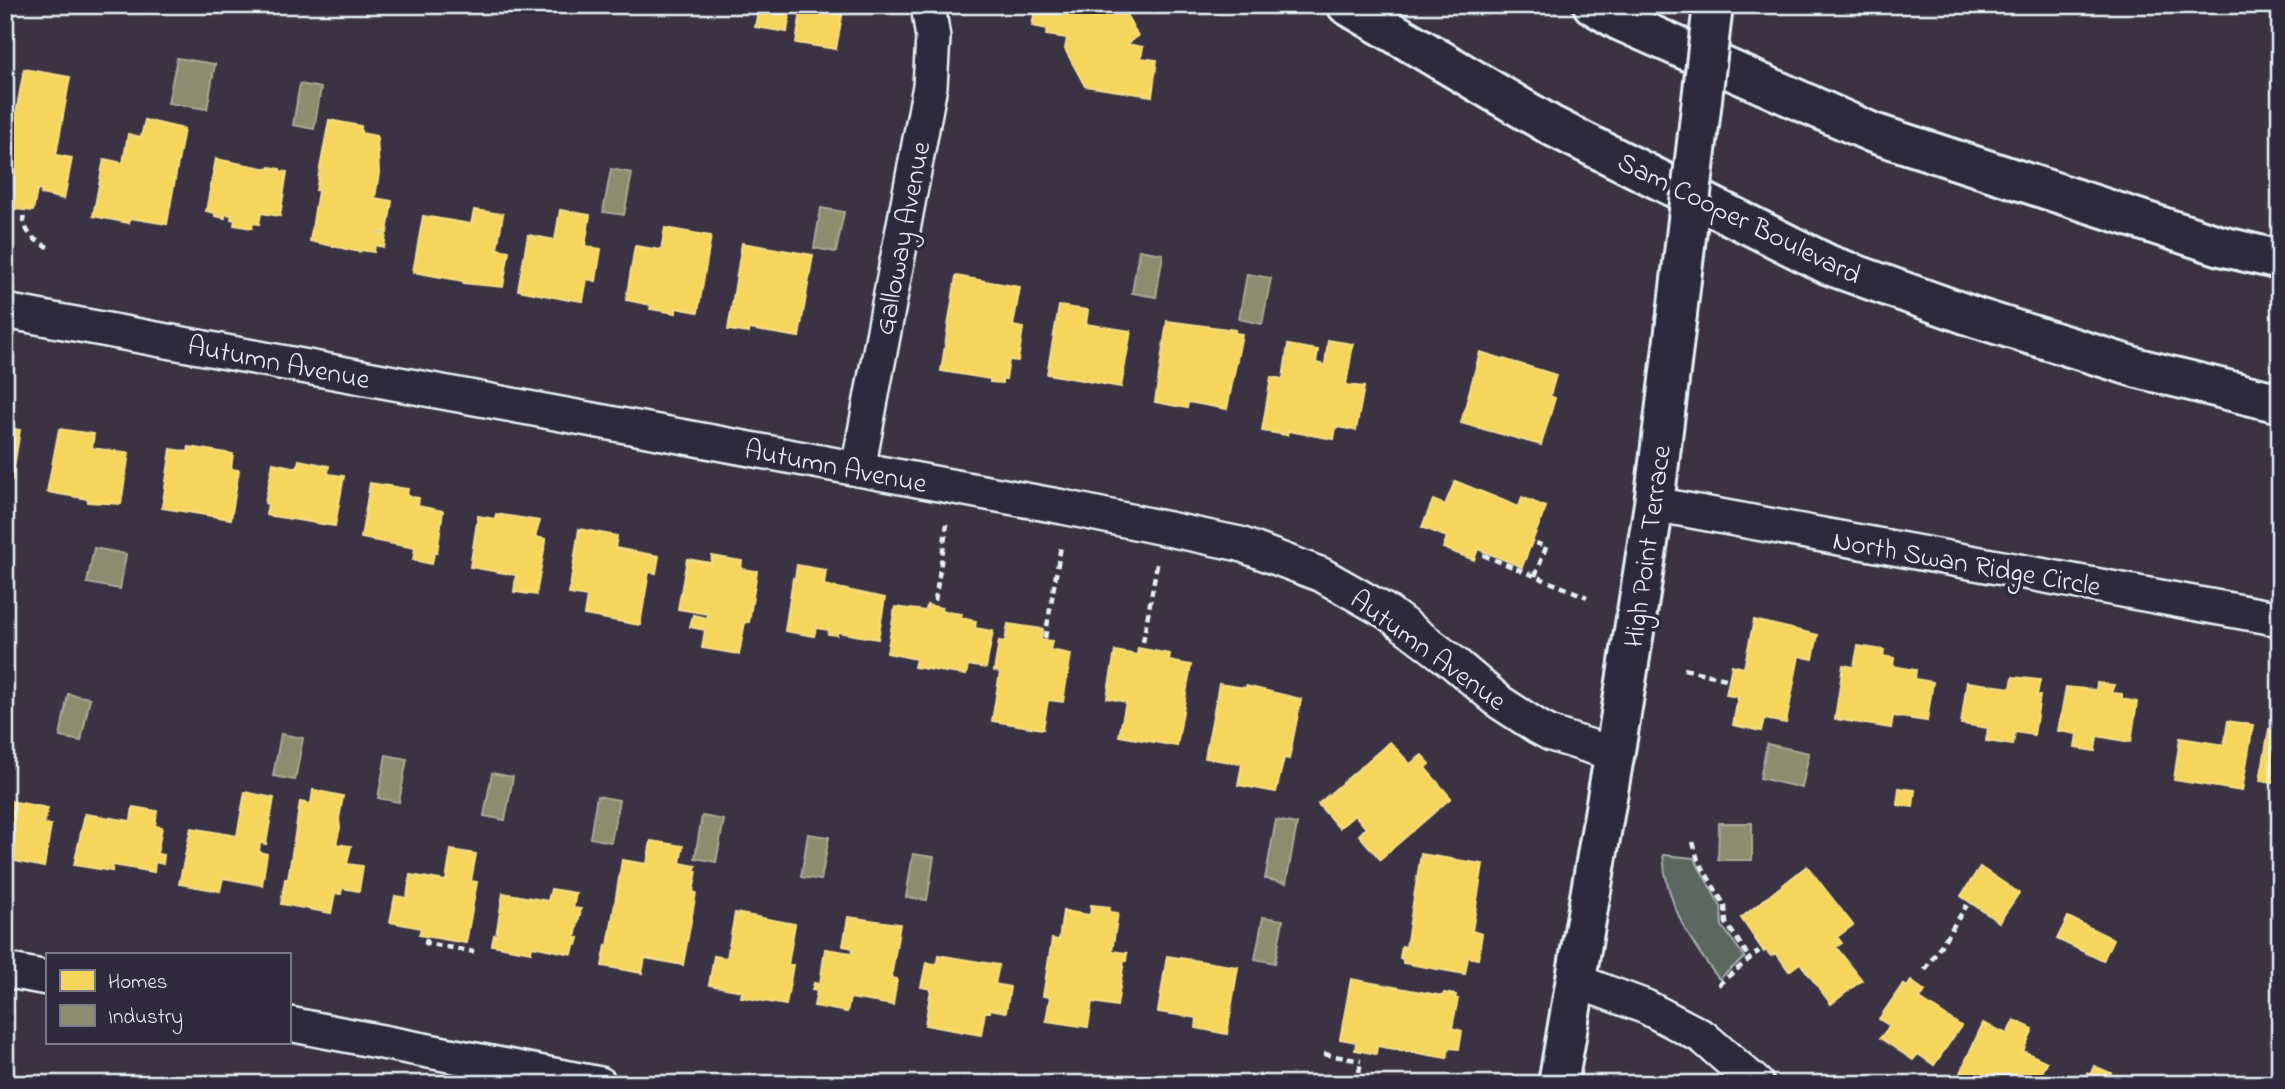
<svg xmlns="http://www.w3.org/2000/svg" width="2285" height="1089" font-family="'Indie Flower',sans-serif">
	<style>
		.green { fill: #5a685e; stroke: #a1acab; stroke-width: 2 }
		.homes { fill: #f6d55c; stroke: #f2dd8b; stroke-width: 2 }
		.industry { fill: #8c8c6e; stroke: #a8aa97; stroke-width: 2 }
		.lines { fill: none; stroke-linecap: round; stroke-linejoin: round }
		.street-casing { stroke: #e8f1f8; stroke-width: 38 }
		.secondary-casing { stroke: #e8f1f8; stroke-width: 44 }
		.highway-casing { stroke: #e8f1f8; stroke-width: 44 }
		.path { stroke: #e8f1f8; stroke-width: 4.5; stroke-dasharray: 7 5; stroke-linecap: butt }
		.street { stroke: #2f2a3d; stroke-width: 33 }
		.secondary { stroke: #2f2a3d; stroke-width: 38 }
		.highway { stroke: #2f2a3d; stroke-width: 38 }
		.secondary-bridge-casing { stroke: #e8f1f8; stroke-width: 44; stroke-linecap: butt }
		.secondary-bridge { stroke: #2f2a3d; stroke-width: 38 }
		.labels { text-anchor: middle; stroke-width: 7; stroke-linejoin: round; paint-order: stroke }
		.street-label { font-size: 28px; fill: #e8f1f8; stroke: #2f2a3d }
	</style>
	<rect width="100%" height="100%" fill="#3b3343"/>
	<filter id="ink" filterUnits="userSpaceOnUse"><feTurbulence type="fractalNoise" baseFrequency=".0143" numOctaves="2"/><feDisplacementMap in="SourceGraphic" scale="14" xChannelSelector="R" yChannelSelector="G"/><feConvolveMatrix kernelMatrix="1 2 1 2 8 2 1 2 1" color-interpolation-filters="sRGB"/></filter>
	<g filter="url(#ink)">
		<path class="green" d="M1663 855 1694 858 1721 907 1722 926 1745 957 1719 979C1690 942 1666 904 1663 855Z"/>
		<g class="homes">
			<polygon points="759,5 791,5 787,32 755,27"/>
			<polygon points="802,5 844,5 836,49 796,43"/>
			<polygon points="1036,5 1113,5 1116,7 1121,5 1138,36 1127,44 1143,47 1141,58 1157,60 1152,96 1085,86 1065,49 1067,38 1046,35 1048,29 1032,26"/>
			<polygon points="24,69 70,77 56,155 72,158 64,199 41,194 42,191 37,190 33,211 5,208 5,151 9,152"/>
			<polygon points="145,120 184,129 167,224 130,218 129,223 93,216 104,159 123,163 128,134 141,137"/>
			<polygon points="329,120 361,126 361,133 377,136 379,173 375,198 392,201 387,233 378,231 377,233 386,235 384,247 375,245 374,252 361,250 360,252 310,241 318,191 316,190"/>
			<polygon points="216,159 269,169 270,167 280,169 280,171 287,172 280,216 261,213 259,224 253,223 252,228 234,225 235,220 231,219 232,215 225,214 225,218 215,216 215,213 206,211"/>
			<polygon points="474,210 503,214 497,249 509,251 503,287 463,283 463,281 413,272 423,216 471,224"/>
			<polygon points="560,210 590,215 585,246 601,249 596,281 587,279 583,301 569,299 569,300 518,290 528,235 555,240"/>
			<polygon points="665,228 711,236 698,312 676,308 676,313 650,309 651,305 626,300 635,246 661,250"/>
			<polygon points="742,243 813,255 799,337 749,329 749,333 728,330"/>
			<polygon points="956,276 1020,287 1013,326 1023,328 1018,361 1009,360 1006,379 1002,379 1002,383 990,382 990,379 941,371"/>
			<polygon points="1059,306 1088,310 1086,324 1131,331 1121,387 1047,374"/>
			<polygon points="1167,321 1235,330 1235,333 1242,334 1227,409 1188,402 1187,408 1155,402"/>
			<polygon points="1328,340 1353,344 1346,385 1364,387 1356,430 1336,427 1334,439 1288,431 1287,435 1262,431 1271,377 1283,379 1288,345 1318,350 1316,363 1325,365"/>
			<polygon points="1480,352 1556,375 1550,396 1555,398 1541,445 1461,423"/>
			<polygon points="5,427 20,430 12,480 5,479"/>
			<polygon points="59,429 94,434 92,448 129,453 121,504 88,502 88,499 47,492"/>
			<polygon points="189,447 233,454 231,469 239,470 231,519 162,508 171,449 188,452"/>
			<polygon points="299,460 329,466 328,474 344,476 335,526 266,515 268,504 265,503 273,463 297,468"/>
			<polygon points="1455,481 1519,507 1522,497 1546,507 1522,567 1478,549 1474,560 1443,548 1447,537 1422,527 1433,500 1445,505"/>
			<polygon points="370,483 408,489 407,496 419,498 418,506 443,511 437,553 434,553 432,564 413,560 415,548 361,538"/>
			<polygon points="496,514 540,521 535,537 546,539 536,595 514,592 516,575 470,567 478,516 495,519"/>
			<polygon points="579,529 617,536 615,548 659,556 656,573 649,572 640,625 584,615 587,597 569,594"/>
			<polygon points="712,556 742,561 741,569 757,571 749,622 745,622 739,654 702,648 705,630 690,627 693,615 707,618 708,614 678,609 687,559 711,563"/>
			<polygon points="797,565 826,570 824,585 885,598 878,639 837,632 837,635 828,634 829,630 816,628 814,636 785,631 793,578 795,579"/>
			<polygon points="927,605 942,608 941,611 962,614 961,618 976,621 975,628 993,631 986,668 968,665 966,675 914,667 916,659 887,653 895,607 926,611"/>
			<polygon points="1754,620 1818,635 1813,659 1799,656 1786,723 1764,719 1761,731 1733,725 1738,697 1726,695 1732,665 1744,668"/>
			<polygon points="1008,624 1043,629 1041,640 1052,641 1050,650 1071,654 1063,702 1048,700 1043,729 992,721 1000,672 994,671 999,641 1005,642"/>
			<polygon points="1858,646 1884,650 1883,656 1894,658 1893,666 1916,670 1915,679 1933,682 1927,721 1893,716 1891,728 1835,719 1843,665 1854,667"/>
			<polygon points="1138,648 1170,654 1169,661 1191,665 1177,746 1119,736 1126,702 1107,698 1115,651 1137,655"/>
			<polygon points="2013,677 2040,680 2037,695 2040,696 2034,735 2015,732 2013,745 1986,741 1988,728 1961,724 1967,682 2011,688"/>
			<polygon points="2097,683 2114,685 2112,693 2122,694 2122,699 2137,702 2131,742 2097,736 2095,751 2075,748 2077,734 2058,731 2066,687 2096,690"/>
			<polygon points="1219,684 1246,688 1246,686 1301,699 1289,759 1284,758 1276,792 1238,785 1242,764 1205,758"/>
			<polygon points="2275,716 2280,717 2280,784 2260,781 2269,729 2273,730"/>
			<polygon points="2228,721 2253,725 2242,791 2174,780 2180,738 2224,745"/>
			<polygon points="1390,742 1410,764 1422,755 1430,764 1425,768 1451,798 1380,859 1359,835 1366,828 1355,815 1339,828 1318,804"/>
			<polygon points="1899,788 1915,790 1913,807 1897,805"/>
			<polygon points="313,790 343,796 339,819 340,828 336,844 351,846 347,864 363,866 359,891 342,888 341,894 335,893 331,913 281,904 285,879 288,879 300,802 311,804"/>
			<polygon points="245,792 274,798 266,844 260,843 259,852 267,854 262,885 223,878 220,891 179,884 191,828 237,836"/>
			<polygon points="5,800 48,808 44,824 51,825 44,867 5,859"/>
			<polygon points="133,807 157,811 155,826 162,827 157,854 164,855 163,864 155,862 154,872 113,865 112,871 74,865 85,814 131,821"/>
			<polygon points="651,841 683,846 680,863 696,866 694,871 697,871 693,892 696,893 683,965 645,958 642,973 602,966 606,945 608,946 622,860 647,864"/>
			<polygon points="451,850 476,854 471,881 477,882 466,943 419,935 421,928 390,922 395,896 407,898 410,875 446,881"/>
			<polygon points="1421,854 1483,864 1472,931 1482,934 1478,959 1468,957 1465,974 1403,963 1403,959 1400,958 1402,946 1406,947"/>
			<polygon points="1807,866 1853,925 1837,937 1842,943 1836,947 1862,980 1831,1004 1800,963 1789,971 1776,953 1771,956 1766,950 1764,952 1741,918"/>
			<polygon points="1980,867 2019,893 1999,922 1961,896"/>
			<polygon points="551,889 576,893 573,908 581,909 575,938 579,938 577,945 574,945 572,954 532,946 531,952 492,945 494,935 496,936 503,893 548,901"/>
			<polygon points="1091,905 1110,907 1109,912 1118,913 1112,951 1127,953 1126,961 1124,961 1117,1006 1092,1002 1088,1027 1046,1021 1050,997 1043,996 1052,939 1059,940 1063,911 1090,915"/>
			<polygon points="735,913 795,924 788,965 793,965 786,1005 741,997 742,991 709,985 714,956 727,958"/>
			<polygon points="848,917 900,924 891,978 897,979 893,1005 850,998 847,1012 814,1006 817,991 812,990 814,983 820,984 825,949 852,953 853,948 843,946"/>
			<polygon points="2068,917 2113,939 2103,961 2057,939"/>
			<polygon points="938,955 999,965 995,984 1010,987 1006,1012 990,1009 990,1012 985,1012 981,1035 925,1025 931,989 921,987 926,963 937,964"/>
			<polygon points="1167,956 1238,967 1227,1034 1196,1028 1197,1018 1158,1012"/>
			<polygon points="1351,979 1443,996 1444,993 1456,995 1455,998 1458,999 1452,1028 1462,1031 1459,1049 1449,1048 1447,1058 1377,1046 1376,1054 1355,1050 1356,1042 1340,1039"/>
			<polygon points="1911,981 1925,991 1920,999 1961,1026 1934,1065 1918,1054 1913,1060 1880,1038 1890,1026 1879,1019 1903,984 1907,987"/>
			<polygon points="2014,1020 2033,1029 2023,1051 2047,1062 2037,1084 1959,1083 1963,1075 1960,1073 1983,1023 2007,1034"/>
			<polygon points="2094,1066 2111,1073 2107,1081 2115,1084 2083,1084 2087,1073 2090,1075"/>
		</g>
		<g class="industry">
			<polygon points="177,58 215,64 207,109 168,103"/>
			<polygon points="300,84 321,88 314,129 293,125"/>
			<polygon points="611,169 632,173 624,215 603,212"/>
			<polygon points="821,208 844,212 836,252 814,248"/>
			<polygon points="1139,250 1163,254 1156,297 1132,293"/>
			<polygon points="1247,274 1271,278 1262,324 1239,319"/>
			<polygon points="94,548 126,554 120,589 87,583"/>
			<polygon points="68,694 90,698 81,741 60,737"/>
			<polygon points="281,734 303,738 295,780 273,776"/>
			<polygon points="1767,744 1809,753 1802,788 1760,778"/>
			<polygon points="386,755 407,759 399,802 378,798"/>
			<polygon points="492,773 513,777 505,820 484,816"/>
			<polygon points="597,796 619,800 611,842 590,838"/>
			<polygon points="702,816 724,820 716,862 695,858"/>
			<polygon points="1276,820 1297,824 1286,883 1265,879"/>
			<polygon points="1719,823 1752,823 1752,860 1718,860"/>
			<polygon points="808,834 829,837 821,880 801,877"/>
			<polygon points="913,854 934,857 927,900 906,897"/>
			<polygon points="1263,917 1283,920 1275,963 1255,959"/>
		</g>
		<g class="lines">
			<defs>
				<g id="street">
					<polyline points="5,311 1063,507 1240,544 1322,575 1387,612 1454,663 1501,703 1538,727 1551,734 1614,754"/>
					<polyline points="858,469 930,86 933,38 928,5"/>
					<polyline points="1654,504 2280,619"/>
					<polyline points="5,970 47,978"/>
					<polyline points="1576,981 1646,1007 1703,1037 1757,1084"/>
					<polyline points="289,1024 600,1084"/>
				</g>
				<polyline id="secondary" points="1558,1084 1618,733 1654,504 1677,314"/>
				<g id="highway">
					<polyline points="1347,5 1552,126 1829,265 1977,318 2138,368 2280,403"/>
					<polyline points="1593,5 1620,21 1873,133 2221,246 2280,260"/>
				</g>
			</defs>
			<use href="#street" class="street-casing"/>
			<use href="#secondary" class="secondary-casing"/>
			<use href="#highway" class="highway-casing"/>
			<g class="path">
				<path d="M23 216C25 233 33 240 48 247"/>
				<polyline points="1483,555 1587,597"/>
				<polyline points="1535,576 1546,547 1536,543"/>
				<polyline points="935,601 947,524"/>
				<polyline points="1045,638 1061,546"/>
				<polyline points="1143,642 1157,564"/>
				<polyline points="1684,669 1726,679"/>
				<polyline points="1693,842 1698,860 1725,906 1726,923 1750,958"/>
				<polyline points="427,939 426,943 474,952"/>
				<polyline points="1925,970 1967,905"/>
				<polyline points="1718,985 1759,951"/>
				<polyline points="1324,1054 1361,1061"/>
				<polyline points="1357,1084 1361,1061"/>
			</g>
			<use href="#street" class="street"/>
			<use href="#secondary" class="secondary"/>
			<use href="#highway" class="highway"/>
			<defs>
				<polyline id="secondary-bridge" points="1677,314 1713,5"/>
			</defs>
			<use href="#secondary-bridge" class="secondary-bridge-casing"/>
			<use href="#secondary-bridge" class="secondary-bridge"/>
		</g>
	</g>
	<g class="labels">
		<g class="street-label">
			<text transform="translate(1740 217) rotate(26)" y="10">Sam Cooper Boulevard</text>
			<text transform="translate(901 238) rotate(-79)" y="10">Galloway Avenue</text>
			<text transform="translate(279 361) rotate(11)" y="10">Autumn Avenue</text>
			<text transform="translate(836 465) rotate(11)" y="10">Autumn Avenue</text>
			<text transform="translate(1646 546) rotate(-82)" y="10">High Point Terrace</text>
			<text transform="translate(1967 562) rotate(10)" y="10">North Swan Ridge Circle</text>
			<text transform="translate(1429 649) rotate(36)" y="10">Autumn Avenue</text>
		</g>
	</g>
	<rect width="2285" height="1089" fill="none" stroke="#2f2a3d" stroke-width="28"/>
	<rect x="14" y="14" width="2257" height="1061" fill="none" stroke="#e8f1f8" stroke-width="2.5" filter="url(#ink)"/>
	<rect x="46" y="953" width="245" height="91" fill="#2f2a3d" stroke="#797a88" stroke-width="2"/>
	<rect x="60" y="970" width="35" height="21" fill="#f6d55c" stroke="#797a88" stroke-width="2"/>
	<text x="108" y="988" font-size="21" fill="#e8f1f8">Homes</text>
	<rect x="60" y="1005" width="35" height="21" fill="#8c8c6e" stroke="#797a88" stroke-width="2"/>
	<text x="108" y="1023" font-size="21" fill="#e8f1f8">Industry</text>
</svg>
